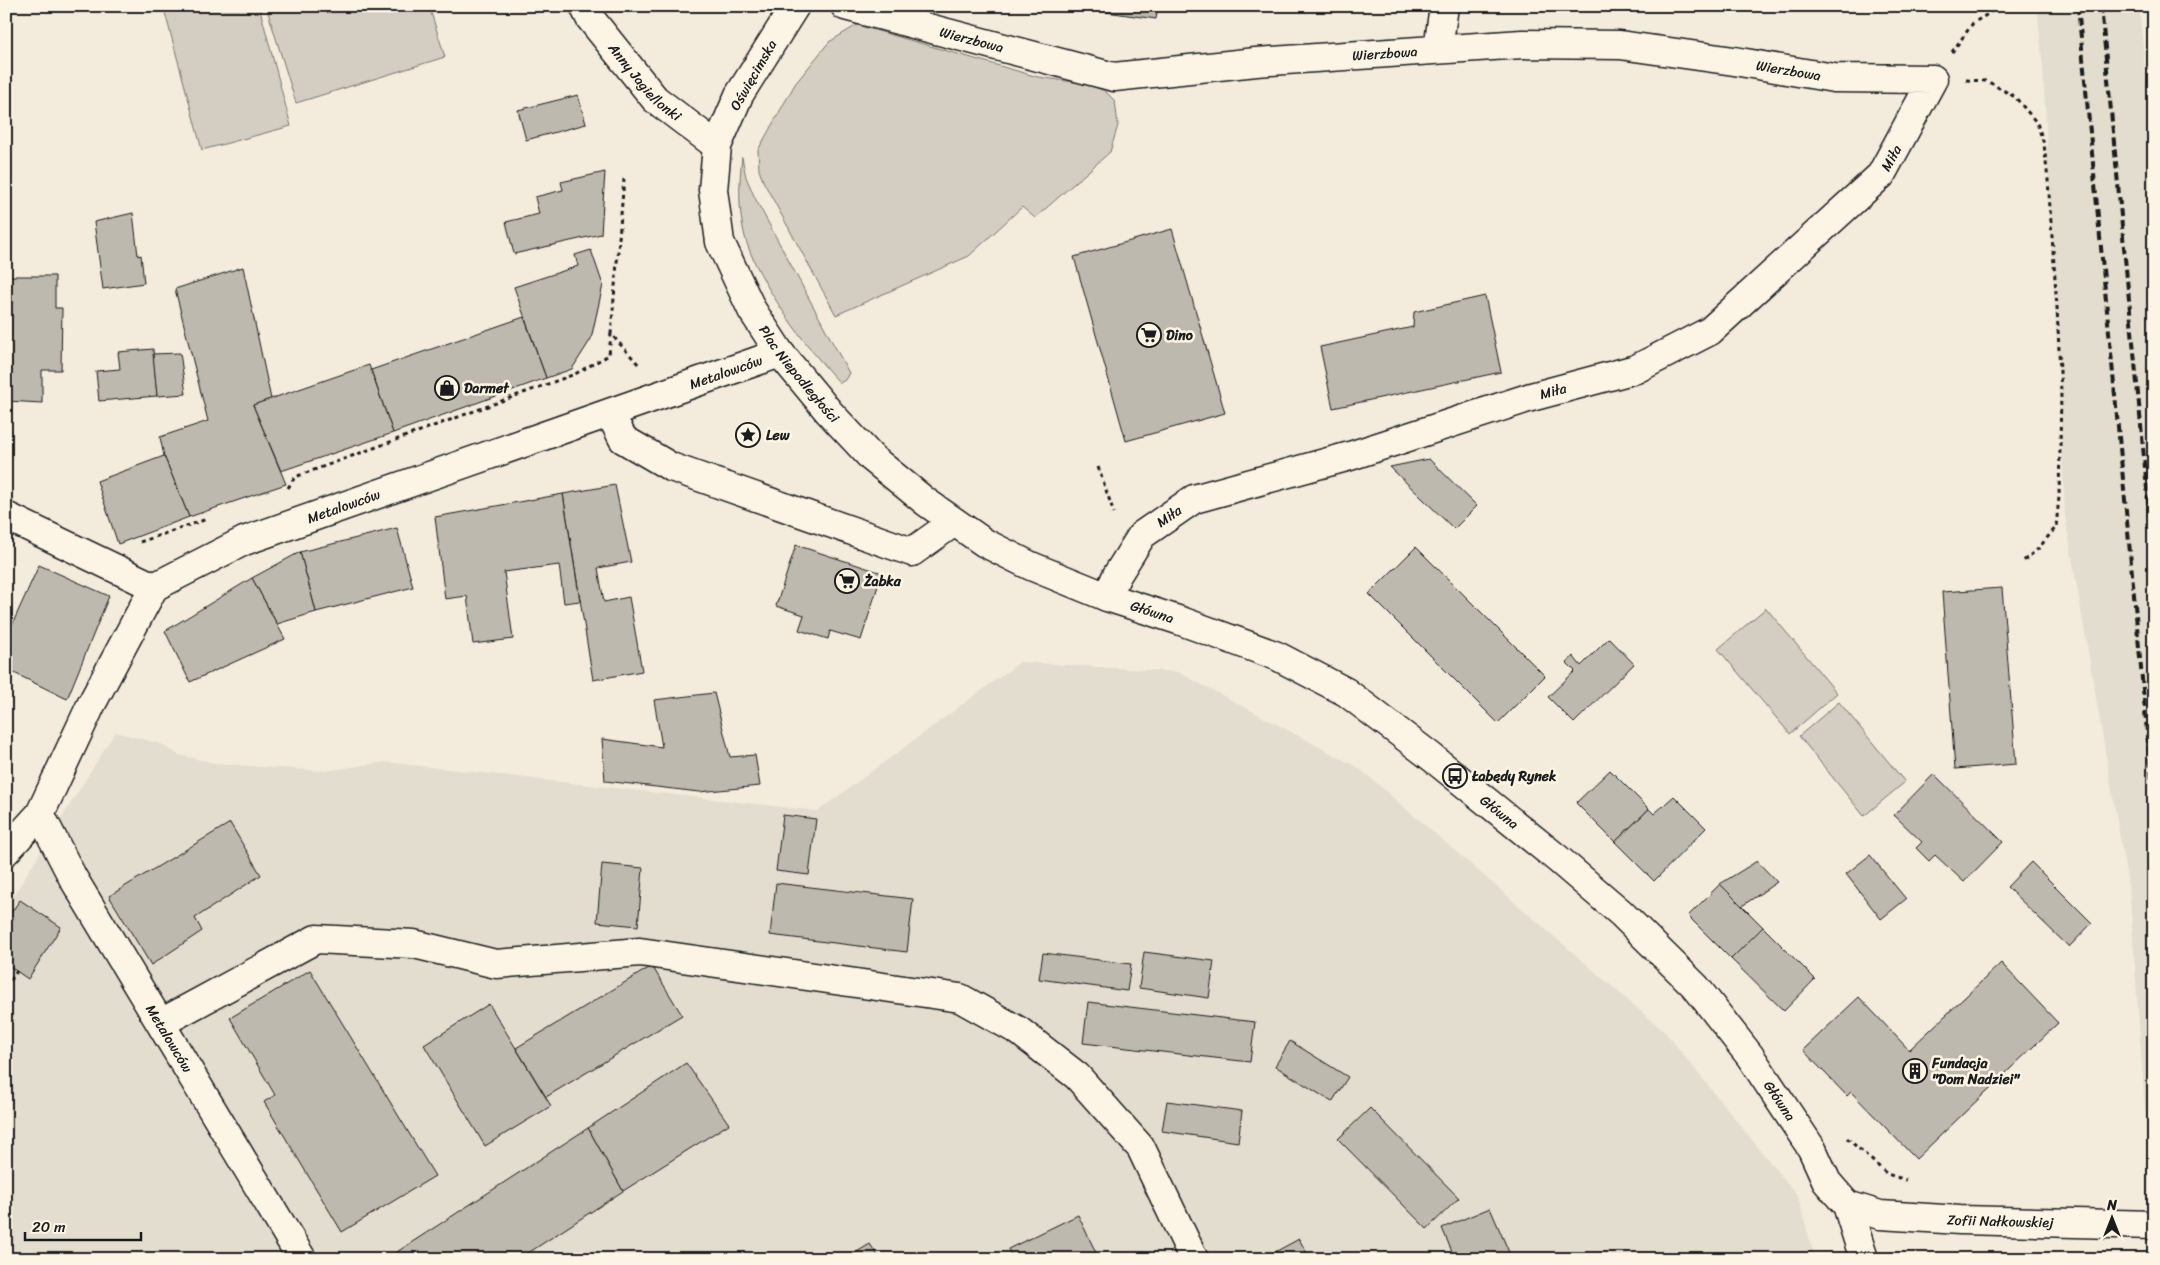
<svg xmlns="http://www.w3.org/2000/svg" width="2160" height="1265" font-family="Sriracha,sans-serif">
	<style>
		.built { fill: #e3ddcf }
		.green { fill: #d3cec1; stroke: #78756e }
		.building { fill: #beb9ae; stroke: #1c1c1c }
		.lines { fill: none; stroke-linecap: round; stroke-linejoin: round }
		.minor-casing { stroke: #1c1c1c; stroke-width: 31 }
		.path { stroke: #1c1c1c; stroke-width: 3; stroke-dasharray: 4 4; stroke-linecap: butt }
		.minor { stroke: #fcf5e5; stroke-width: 28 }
		.rail { stroke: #1c1c1c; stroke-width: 4; stroke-dasharray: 8 4; stroke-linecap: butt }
		.labels { text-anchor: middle; stroke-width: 5; stroke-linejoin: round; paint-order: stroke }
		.street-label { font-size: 14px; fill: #1c1c1c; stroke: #fcf5e5 }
		.poi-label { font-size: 14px; font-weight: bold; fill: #1c1c1c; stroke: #fcf5e5; text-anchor: start }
	</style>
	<rect width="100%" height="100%" fill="#f3ecdd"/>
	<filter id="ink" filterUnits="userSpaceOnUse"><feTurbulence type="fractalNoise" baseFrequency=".02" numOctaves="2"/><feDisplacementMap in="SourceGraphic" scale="10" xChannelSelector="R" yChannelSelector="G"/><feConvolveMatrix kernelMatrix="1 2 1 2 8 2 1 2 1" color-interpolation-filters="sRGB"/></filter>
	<g filter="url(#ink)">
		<g class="built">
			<polygon points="2037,6 2139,6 2148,98 2154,99 2154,1195 2151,1195 2130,897 2065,516 2043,68"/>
			<polygon points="1020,662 1178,672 1359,768 1665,1032 1798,1197 1815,1259 6,1259 6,896 11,900 115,732 161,744 179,755 219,764 325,771 385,762 818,811"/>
		</g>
		<g class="green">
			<polygon points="174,6 259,6 291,126 202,150 164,9"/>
			<polygon points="266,6 429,6 445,57 296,103"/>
			<polygon points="857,25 1038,77 1088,84 1105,91 1115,101 1118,125 1110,152 1035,218 1022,207 969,256 836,315 763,181 759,170 758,150 795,84 829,42"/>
			<path d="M742 157 746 177 755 198 849 373 845 380 840 383C808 350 757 281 745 237 738 210 739 184 742 157Z"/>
			<polygon points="1766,608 1837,693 1790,734 1718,649"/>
			<polygon points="1839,702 1905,782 1864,816 1799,736"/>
		</g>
		<g class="building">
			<polygon points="1064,6 1158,6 1156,19"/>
			<polygon points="578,95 586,124 526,140 518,110"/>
			<polygon points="605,172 601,234 514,254 506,222 539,214 535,197 563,190 561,182"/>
			<polygon points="133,213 138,256 141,255 144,283 103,289 94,222"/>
			<polygon points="1172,229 1225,413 1126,441 1074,257"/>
			<polygon points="591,250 603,285 591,339 572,369 546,378 514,287 578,266 575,255"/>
			<polygon points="243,267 271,399 253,405 286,484 189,517 164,456 160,437 208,421 175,289"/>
			<polygon points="6,276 55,276 55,308 62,308 61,370 42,370 42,403 6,401"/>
			<polygon points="1485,296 1501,372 1333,408 1320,347 1413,327 1414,312"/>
			<polygon points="524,317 546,378 393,433 371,370"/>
			<polygon points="153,349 157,396 99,401 96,371 120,369 118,352"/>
			<polygon points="180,353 186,394 157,396 153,354"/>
			<polygon points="369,365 393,433 281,471 253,405"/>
			<polygon points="164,456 189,517 118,544 97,481"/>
			<polygon points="1429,459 1477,506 1454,529 1390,467"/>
			<polygon points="615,485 631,562 598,568 604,602 629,597 642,671 593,680 563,494"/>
			<polygon points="563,494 580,601 564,603 559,565 504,572 513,639 473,644 467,596 445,599 435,517"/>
			<polygon points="397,528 413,587 316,612 300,552"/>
			<polygon points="796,545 882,573 861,640 830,631 828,639 799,630 804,615 776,606"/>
			<polygon points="1416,547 1545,676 1498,723 1369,594"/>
			<polygon points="300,552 316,612 277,624 252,578"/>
			<polygon points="39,565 109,596 67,699 6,669 6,638"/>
			<polygon points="252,578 285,639 190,682 165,631"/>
			<polygon points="2002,588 2016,764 1955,769 1942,592"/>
			<polygon points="1609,638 1634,664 1574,723 1548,697 1575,671 1567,663 1573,656 1581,666"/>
			<polygon points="714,693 730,757 755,755 760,786 699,792 605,781 602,739 662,747 654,700"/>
			<polygon points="1610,770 1649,809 1615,842 1576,803"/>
			<polygon points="1934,774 2003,842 1964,882 1935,855 1929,861 1916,848 1922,842 1894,815"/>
			<polygon points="1674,796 1706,828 1654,881 1615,842 1649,809 1654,814"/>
			<polygon points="783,815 816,819 809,875 776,871"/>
			<polygon points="230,823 261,875 195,918 202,931 151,965 109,896"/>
			<polygon points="1870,855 1906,899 1881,919 1846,874"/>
			<polygon points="1757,861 1777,882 1742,906 1720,884"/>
			<polygon points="2031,862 2092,923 2069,947 2007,887"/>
			<polygon points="602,864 643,868 638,926 597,922"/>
			<polygon points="776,883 913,899 907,952 770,935"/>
			<polygon points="1720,884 1763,927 1731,959 1688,916"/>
			<polygon points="20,900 61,927 28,979 6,964 6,920"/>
			<polygon points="1763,927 1815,979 1784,1011 1731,959"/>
			<polygon points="1144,952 1214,961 1209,998 1139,988"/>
			<polygon points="1043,953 1131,964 1127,991 1039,979"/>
			<polygon points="2001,963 2058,1023 1916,1159 1851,1092 1847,1096 1803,1050 1859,997 1909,1050"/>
			<polygon points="652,966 682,1015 546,1097 516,1048"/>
			<polygon points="310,970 435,1176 342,1232 264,1102 275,1095 230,1018"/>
			<polygon points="1088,1002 1255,1022 1250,1062 1083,1043"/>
			<polygon points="489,1004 551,1106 485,1146 424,1045"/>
			<polygon points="1290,1041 1348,1077 1332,1102 1275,1066"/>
			<polygon points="686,1063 729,1124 623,1191 588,1128"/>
			<polygon points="1167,1101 1242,1111 1238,1142 1162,1131"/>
			<polygon points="1370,1108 1459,1198 1427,1229 1338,1139"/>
			<polygon points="588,1128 623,1191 519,1259 386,1259"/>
			<polygon points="1490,1208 1512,1259 1455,1259 1442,1228"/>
			<polygon points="1078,1215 1099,1259 1013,1259 1008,1249"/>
			<polygon points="1299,1239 1310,1259 1262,1259"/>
			<polygon points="870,1244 880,1259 845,1259"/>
		</g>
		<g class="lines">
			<defs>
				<g id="minor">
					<path id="s1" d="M584 6 590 18 655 99 717 146"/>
					<path id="s2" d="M795 6 739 95 717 146 713 190 720 242 752 310 780 353 829 412 872 458 926 502 985 543 1031 566 1107 597 1181 621 1277 656 1346 692 1429 755 1558 859 1621 913 1696 987 1750 1056 1812 1149 1827 1182 1847 1205 1864 1259"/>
					<path id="s3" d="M845 6 1114 77 1256 62 1522 44 1620 45 1734 61 1834 78 1933 79 1881 175 1710 331 1636 369 1531 397 1350 456 1194 499 1142 535 1117 575 1107 597"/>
					<polyline points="1438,49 1444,6"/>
					<polyline points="610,413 623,439 671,467 912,552 954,522"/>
					<polyline points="6,516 154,587"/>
					<path id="s4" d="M40 814 73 878 302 1259"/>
					<path id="s5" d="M6 851 40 814 91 705 154 587 244 541 780 353"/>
					<polyline points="161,1023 316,939 414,944 496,964 640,952 960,998 1019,1031 1077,1076 1141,1148 1194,1259"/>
					<path id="s6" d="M1847 1205 1880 1215 1960 1220 2154 1225"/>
				</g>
			</defs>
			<use href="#minor" class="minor-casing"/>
			<g class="path">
				<polyline points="1952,52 1973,23 2001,6"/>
				<polyline points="1966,80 1987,81 2015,97 2037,123 2044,144 2048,180 2057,307 2061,393 2059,497 2056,527 2038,549 2022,562"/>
				<polyline points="624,179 611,334 639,365"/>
				<polyline points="1098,467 1114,513"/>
				<polyline points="288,488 295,477 575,374 609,355 611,334"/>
				<polyline points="140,542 207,519"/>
				<polyline points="6,987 17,971"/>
				<polyline points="1847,1138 1887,1174 1906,1180"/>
			</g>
			<use href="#minor" class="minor"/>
			<g class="rail">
				<polyline points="2078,6 2154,805"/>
				<polyline points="2101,6 2154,562"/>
			</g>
		</g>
	</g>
	<defs>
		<symbol id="supermarket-ring" viewBox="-11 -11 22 22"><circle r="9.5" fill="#fcf5e5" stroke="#1c1c1c" stroke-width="1.5"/><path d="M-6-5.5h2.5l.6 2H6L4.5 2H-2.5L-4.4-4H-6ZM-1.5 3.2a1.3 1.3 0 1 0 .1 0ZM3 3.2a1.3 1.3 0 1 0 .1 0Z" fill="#1c1c1c"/></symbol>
		<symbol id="shop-ring" viewBox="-11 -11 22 22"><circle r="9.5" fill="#fcf5e5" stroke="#1c1c1c" stroke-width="1.5"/><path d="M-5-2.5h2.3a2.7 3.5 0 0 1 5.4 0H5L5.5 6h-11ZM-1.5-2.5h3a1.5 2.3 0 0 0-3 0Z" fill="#1c1c1c"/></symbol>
		<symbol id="sight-ring" viewBox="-11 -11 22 22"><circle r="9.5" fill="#fcf5e5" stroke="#1c1c1c" stroke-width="1.5"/><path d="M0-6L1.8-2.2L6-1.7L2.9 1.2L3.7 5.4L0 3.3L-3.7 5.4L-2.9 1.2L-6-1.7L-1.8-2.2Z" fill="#1c1c1c"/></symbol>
		<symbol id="bus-ring" viewBox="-11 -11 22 22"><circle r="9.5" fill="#fcf5e5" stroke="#1c1c1c" stroke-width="1.5"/><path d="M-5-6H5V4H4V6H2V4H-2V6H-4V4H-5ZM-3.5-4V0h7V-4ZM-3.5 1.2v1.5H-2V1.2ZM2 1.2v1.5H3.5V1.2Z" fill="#1c1c1c"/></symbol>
		<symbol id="building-ring" viewBox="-11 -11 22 22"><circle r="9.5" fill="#fcf5e5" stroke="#1c1c1c" stroke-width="1.5"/><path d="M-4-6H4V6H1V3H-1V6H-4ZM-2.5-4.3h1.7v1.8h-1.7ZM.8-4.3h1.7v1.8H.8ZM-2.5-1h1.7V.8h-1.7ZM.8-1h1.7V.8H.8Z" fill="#1c1c1c"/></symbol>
	</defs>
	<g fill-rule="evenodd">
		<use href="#supermarket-ring" x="1135" y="321" width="28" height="28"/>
		<use href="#shop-ring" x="433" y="374" width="28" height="28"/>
		<use href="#sight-ring" x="734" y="421" width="28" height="28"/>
		<use href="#supermarket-ring" x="833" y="567" width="28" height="28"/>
		<use href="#bus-ring" x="1441" y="762" width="28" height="28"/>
		<use href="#building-ring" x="1901" y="1057" width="28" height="28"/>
	</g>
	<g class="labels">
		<g class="street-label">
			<text dy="5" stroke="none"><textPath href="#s3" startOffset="131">Wierzbowa</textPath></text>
			<text dy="5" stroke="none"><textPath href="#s3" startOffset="550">Wierzbowa</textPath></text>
			<text dy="5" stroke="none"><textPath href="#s3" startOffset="956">Wierzbowa</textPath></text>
			<text transform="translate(753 75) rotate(-60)" y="5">Oświęcimska</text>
			<text dy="5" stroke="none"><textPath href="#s1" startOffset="98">Anny Jagiellonki</textPath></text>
			<text transform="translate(1891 158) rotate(-61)" y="5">Miła</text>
			<text dy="5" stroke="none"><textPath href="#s5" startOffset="916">Metalowców</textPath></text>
			<text dy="5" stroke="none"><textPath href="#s2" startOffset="412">Plac Niepodległości</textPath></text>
			<text transform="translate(1553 391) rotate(-15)" y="5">Miła</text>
			<text dy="5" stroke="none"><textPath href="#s5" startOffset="511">Metalowców</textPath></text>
			<text transform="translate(1169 516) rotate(-35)" y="5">Miła</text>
			<text dy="5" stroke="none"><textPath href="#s2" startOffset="846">Główna</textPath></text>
			<text dy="5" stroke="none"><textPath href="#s2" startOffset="1251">Główna</textPath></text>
			<text dy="5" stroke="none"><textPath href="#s4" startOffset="259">Metalowców</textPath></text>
			<text dy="5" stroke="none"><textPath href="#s2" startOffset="1656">Główna</textPath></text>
			<text dy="5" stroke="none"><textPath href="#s6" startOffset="155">Zofii Nałkowskiej</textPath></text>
		</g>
		<g class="poi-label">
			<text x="1166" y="340">Dino</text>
			<text x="464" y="393">Darmet</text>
			<text x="766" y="440">Lew</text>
			<text x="864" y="586">Żabka</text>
			<text x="1472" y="781">Łabędy Rynek</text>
			<text x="1932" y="1068">Fundacja<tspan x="1932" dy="16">"Dom Nadziei"</tspan></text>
		</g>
	</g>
	<rect width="2160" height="1265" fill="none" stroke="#fcf5e5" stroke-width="25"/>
	<rect x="12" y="12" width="2135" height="1240" fill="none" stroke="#1c1c1c" stroke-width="2" filter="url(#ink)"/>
	<g transform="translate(2112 1218)" stroke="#fcf5e5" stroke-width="4" paint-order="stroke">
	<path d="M0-4L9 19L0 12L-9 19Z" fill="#1c1c1c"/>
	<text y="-8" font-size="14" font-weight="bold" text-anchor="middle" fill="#1c1c1c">N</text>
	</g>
	<path d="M25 1232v8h116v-8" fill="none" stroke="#1c1c1c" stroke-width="2.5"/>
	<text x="32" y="1232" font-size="15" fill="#1c1c1c" stroke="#fcf5e5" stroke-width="4" paint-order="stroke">20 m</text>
</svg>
